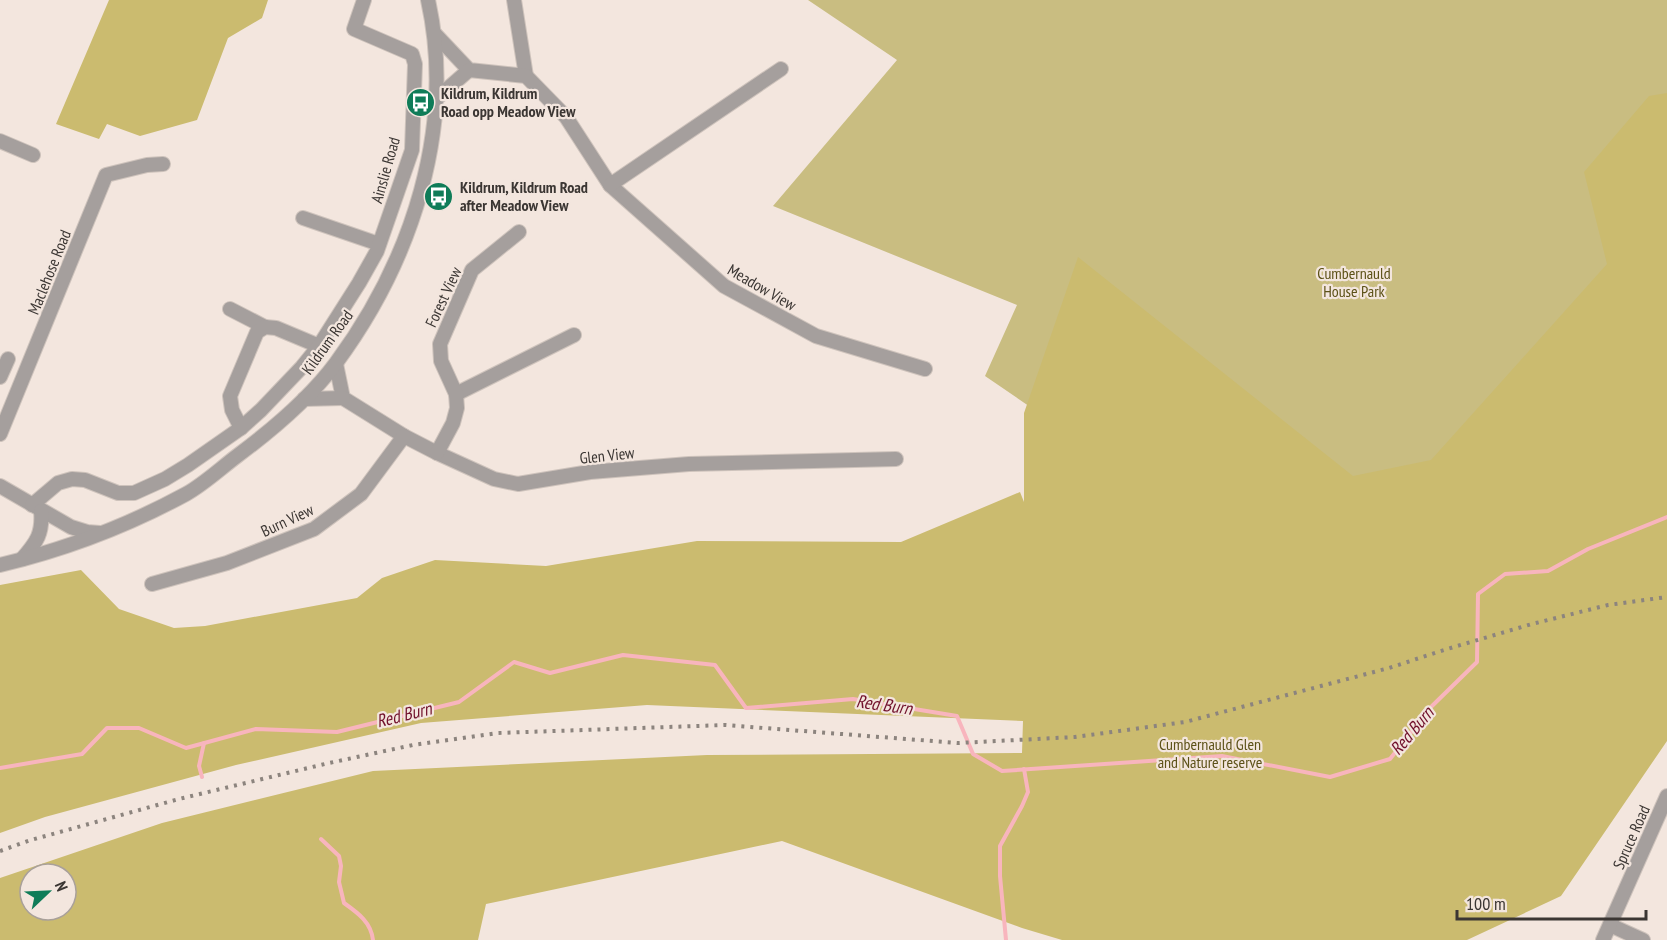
<svg xmlns="http://www.w3.org/2000/svg" width="1667" height="940" font-family="'PT Sans Narrow',sans-serif">
	<style>
		.green { fill: #c9bd81 }
		.forest { fill: #cbbb6f; fill-rule: evenodd }
		.lines { fill: none; stroke-linecap: round; stroke-linejoin: round }
		.stream { stroke: #f8b5bd; stroke-width: 4 }
		.minor-casing { stroke: #cec3bc; stroke-width: 16 }
		.minor { stroke: #a59f9d; stroke-width: 14 }
		.rail { stroke: #8c847e; stroke-width: 4; stroke-dasharray: 3 6; stroke-linecap: butt }
		.labels { text-anchor: middle; stroke-width: 4.5; stroke-linejoin: round; paint-order: stroke }
		.poi-label { font-size: 16px; font-weight: bold; fill: #3b3633; stroke: #f3e6de; text-anchor: start }
		.street-label { font-size: 16px; fill: #3b3633; stroke: #f3e6de }
		.park-label { font-size: 16px; fill: #5c5117; stroke: #f3e6de }
		.water-label { font-size: 18px; font-style: italic; fill: #71112c; stroke: #f3e6de }
	</style>
	<rect width="100%" height="100%" fill="#f3e6de"/>
	<polygon class="green" points="808,0 1667,0 1667,378 1427,611 1121,469 985,376 1017,305 773,206 897,60"/>
	<g class="forest">
		<polygon points="109,0 268,0 262,18 228,38 197,120 140,136 107,124 99,139 56,124"/>
		<path d="M1667 93V741L1561 896 1467 940H1062L1022 928 782 841 486 904 478 940H0V878L162 823 373 771 707 755 1022 753 1023 721 647 705 421 723 236 765 45 817 0 833V585L81 570 119 609 174 628 205 626 357 598 382 578 435 560 546 566 697 541 901 542 1020 492 1024 502V413L1078 257 1353 476 1431 460 1607 264 1584 172 1649 96ZM30 874H66V910H30Z"/>
	</g>
	<g class="lines">
		<g class="stream">
			<polyline points="0,768 82,754 107,728 139,728 186,748 256,729 337,732 459,702 514,662 550,673 623,655 715,665 746,708 853,699 957,716 973,754 1002,771 1222,756 1330,777 1390,759 1432,706 1477,662 1478,594 1505,574 1548,571 1588,549 1667,517"/>
			<polyline points="202,777 199,766 204,743"/>
			<path d="M321 839 339 856 341 866 339 882 344 903C358 913 371 922 373 940"/>
			<polyline points="1006,940 1000,876 1000,846 1022,806 1028,792 1024,769"/>
		</g>
		<defs>
			<g id="minor">
				<polyline points="514,0 526,76"/>
				<polyline points="435,34 469,70 526,76 566,117 610,185 724,286 816,336 925,369"/>
				<polyline points="437,98 469,70"/>
				<polyline points="0,141 33,155"/>
				<polyline points="610,185 781,69"/>
				<polyline points="303,218 379,244"/>
				<polyline points="230,309 265,327"/>
				<polyline points="336,364 343,398 404,436 437,453 494,479 518,484 590,472 689,464 896,459"/>
				<polyline points="0,377 8,359"/>
				<polyline points="456,394 574,335"/>
				<polyline points="304,399 343,398"/>
				<polyline points="241,428 232,410 230,396 257,332 265,327 276,328 319,346"/>
				<polyline points="0,434 106,175 147,165 163,164"/>
				<polyline points="437,453 453,423 457,408 456,394 441,361 440,344 472,270 519,232"/>
				<polyline points="0,486 71,527 87,532 100,533"/>
				<polyline points="32,505 58,483 72,479 85,480 118,493 134,493 165,479 188,465 241,428 261,410 302,367 319,346 359,283 377,251 412,150 415,64 412,54 354,29 364,0"/>
				<path d="M22 559C37 542 43 533 41 511"/>
				<path d="M0 565C63 550 129 525 186 494 204 484 221 468 237 456 272 430 310 398 336 363 412 260 456 127 428 0"/>
				<polyline points="152,584 227,563 314,529 361,494 404,436"/>
				<polyline points="1610,925 1643,940"/>
				<polyline points="1603,940 1667,796"/>
			</g>
		</defs>
		<use href="#minor" class="minor-casing"/>
		<use href="#minor" class="minor"/>
		<polyline class="rail" points="0,851 31,840 179,799 329,763 413,745 498,733 725,725 958,743 1075,737 1185,722 1389,668 1447,649 1532,624 1608,605 1667,597"/>
	</g>
	<defs>
		<symbol id="bus-disc" viewBox="-11 -11 22 22"><circle r="9.5" fill="#0f7c58" stroke="#f3e6de"/><path d="M-5-6H5V4H4V6H2V4H-2V6H-4V4H-5ZM-3.5-4V0h7V-4ZM-3.5 1.2v1.5H-2V1.2ZM2 1.2v1.5H3.5V1.2Z" fill="#fff"/></symbol>
	</defs>
	<g fill-rule="evenodd">
		<use href="#bus-disc" x="404" y="86" width="33" height="33"/>
		<use href="#bus-disc" x="422" y="180" width="33" height="33"/>
	</g>
	<g class="labels">
		<g class="poi-label">
			<text x="441" y="99">Kildrum, Kildrum<tspan x="441" dy="18">Road opp Meadow View</tspan></text>
			<text x="460" y="193">Kildrum, Kildrum Road<tspan x="460" dy="18">after Meadow View</tspan></text>
		</g>
		<g class="street-label">
			<text transform="translate(385 170) rotate(-74)" y="6">Ainslie Road</text>
			<text transform="translate(49 272) rotate(-68)" y="6">Maclehose Road</text>
			<text transform="translate(762 287) rotate(30)" y="6">Meadow View</text>
			<text transform="translate(443 297) rotate(-65)" y="6">Forest View</text>
			<text transform="translate(327 342) rotate(-54)" y="6">Kildrum Road</text>
			<text transform="translate(607 455) rotate(-6)" y="6">Glen View</text>
			<text transform="translate(287 520) rotate(-25)" y="6">Burn View</text>
			<text transform="translate(1631 837) rotate(-66)" y="6">Spruce Road</text>
		</g>
		<g class="park-label">
			<text x="1354" y="279">Cumbernauld<tspan x="1354" dy="18">House Park</tspan></text>
			<text x="1210" y="750">Cumbernauld Glen<tspan x="1210" dy="18">and Nature reserve</tspan></text>
		</g>
		<g class="water-label">
			<text transform="translate(884 705) rotate(8)" y="6">Red Burn</text>
			<text transform="translate(404 715) rotate(-14)" y="6">Red Burn</text>
			<text transform="translate(1412 731) rotate(-50)" y="6">Red Burn</text>
		</g>
	</g>
	<g transform="translate(48 892) rotate(67)"><circle r="28" fill="#f3e6de" stroke="#a9a09a" stroke-width="1.5"/>
	<path d="M0-4.5L10 22L0 15L-10 22Z" fill="#0f7c58"/>
	<text y="-9" font-size="16" font-weight="bold" text-anchor="middle" fill="#3b3633">N</text>
	</g>
	<path d="M1457 910v9h189v-9" fill="none" stroke="#3b3633" stroke-width="3"/>
	<text x="1466" y="910" font-size="18" fill="#3b3633" stroke="#f3e6de" stroke-width="4.5" paint-order="stroke">100 m</text>
</svg>
